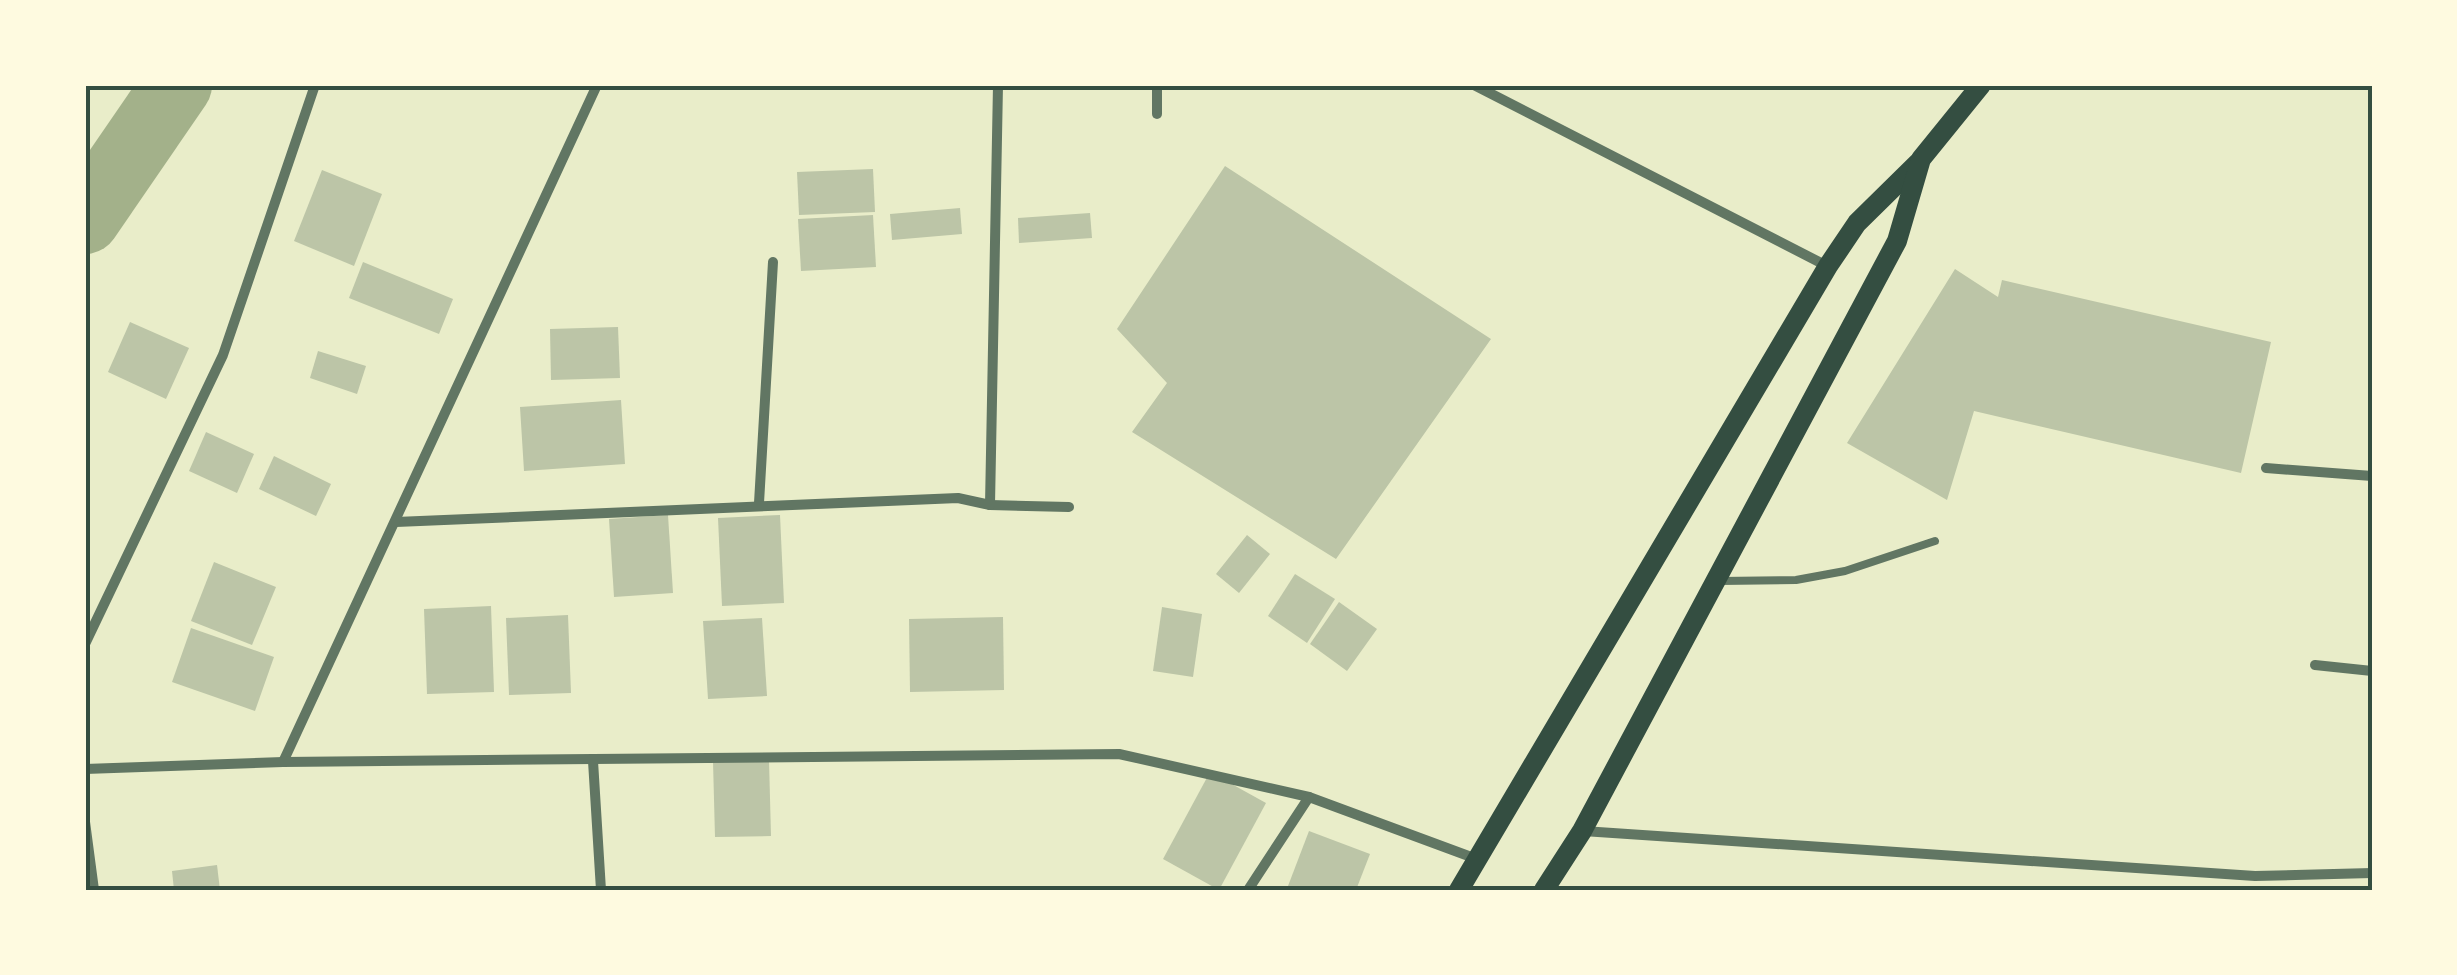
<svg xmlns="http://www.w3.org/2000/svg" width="2457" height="975" font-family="Ubuntu,sans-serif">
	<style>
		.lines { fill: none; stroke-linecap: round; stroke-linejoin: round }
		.river { stroke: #a3b18a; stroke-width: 70 }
		.building { fill: #bcc5a7 }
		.service { stroke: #617663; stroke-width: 8 }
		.minor { stroke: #617663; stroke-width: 10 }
		.secondary { stroke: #344e41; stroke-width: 20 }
		.neatline { fill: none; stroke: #344e41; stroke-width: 4 }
	</style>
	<rect width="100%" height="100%" fill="#e9edc9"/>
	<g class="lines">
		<polyline class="river" points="85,219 177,85"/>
	</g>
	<g class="building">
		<polygon points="1225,166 1491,339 1336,559 1132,432 1167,383 1117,329"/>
		<polygon points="873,169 875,212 799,215 797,172"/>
		<polygon points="322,170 382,194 354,266 294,241"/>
		<polygon points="960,208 962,234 892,240 890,214"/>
		<polygon points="1090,213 1092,238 1019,243 1018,218"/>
		<polygon points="873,215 876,267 801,271 798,219"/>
		<polygon points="363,262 453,299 439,334 349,298"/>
		<polygon points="1955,269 1998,297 2002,280 2271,342 2241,473 1974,411 1947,500 1847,443"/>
		<polygon points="130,322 189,348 166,399 108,372"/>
		<polygon points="618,327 620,378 551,380 550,329"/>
		<polygon points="318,351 366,366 357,394 310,378"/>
		<polygon points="621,400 625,464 524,471 520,407"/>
		<polygon points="206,432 254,454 237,493 189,471"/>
		<polygon points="274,456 331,484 316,516 259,489"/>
		<polygon points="668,515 673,593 614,597 609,519"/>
		<polygon points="780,515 784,603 722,606 718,518"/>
		<polygon points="1247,535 1270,554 1239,593 1216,574"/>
		<polygon points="214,562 276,587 252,645 191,621"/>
		<polygon points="1295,574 1335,599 1307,643 1268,616"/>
		<polygon points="1339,602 1377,629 1347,671 1310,644"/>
		<polygon points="491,606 494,692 427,694 424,609"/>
		<polygon points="1162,607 1202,614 1193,677 1153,671"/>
		<polygon points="568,615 571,693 509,695 506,618"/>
		<polygon points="1003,617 1004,690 910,692 909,619"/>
		<polygon points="762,618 767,696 708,699 703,621"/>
		<polygon points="191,628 274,657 255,711 172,682"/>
		<polygon points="769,760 771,836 715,837 713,761"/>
		<polygon points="1210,772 1266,803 1219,890 1163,859"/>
		<polygon points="1309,831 1370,854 1356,890 1288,886"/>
		<polygon points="217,865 220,890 174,890 172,871"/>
	</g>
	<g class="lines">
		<polyline class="service" points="1720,581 1796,580 1845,571 1935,541"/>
		<g class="minor">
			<polyline points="1157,85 1157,114"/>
			<polyline points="1474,85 1827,266"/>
			<polyline points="2266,468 2372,476"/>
			<polyline points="759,503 773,262"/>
			<polyline points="990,505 1069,507"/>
			<polyline points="396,522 958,498 990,505 998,85"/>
			<polyline points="85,644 223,355 315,85"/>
			<polyline points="2315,665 2372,671"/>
			<polyline points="593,761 601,890"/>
			<polyline points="283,762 597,85"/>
			<polyline points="85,769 283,762 1119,754 1309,797 1474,858"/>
			<polyline points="85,822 94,890"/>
			<polyline points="1583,831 2255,876 2372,873"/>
			<polyline points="1248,890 1309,797"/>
		</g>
		<g class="secondary">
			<polyline points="1459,890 1828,266 1857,223 1918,163"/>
			<polyline points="1544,890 1582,831 1897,241 1921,159 1981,85"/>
		</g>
	</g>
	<rect width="2457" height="975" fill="none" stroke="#fefae0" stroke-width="175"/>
	<rect x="88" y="88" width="2282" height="800" class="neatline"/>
</svg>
